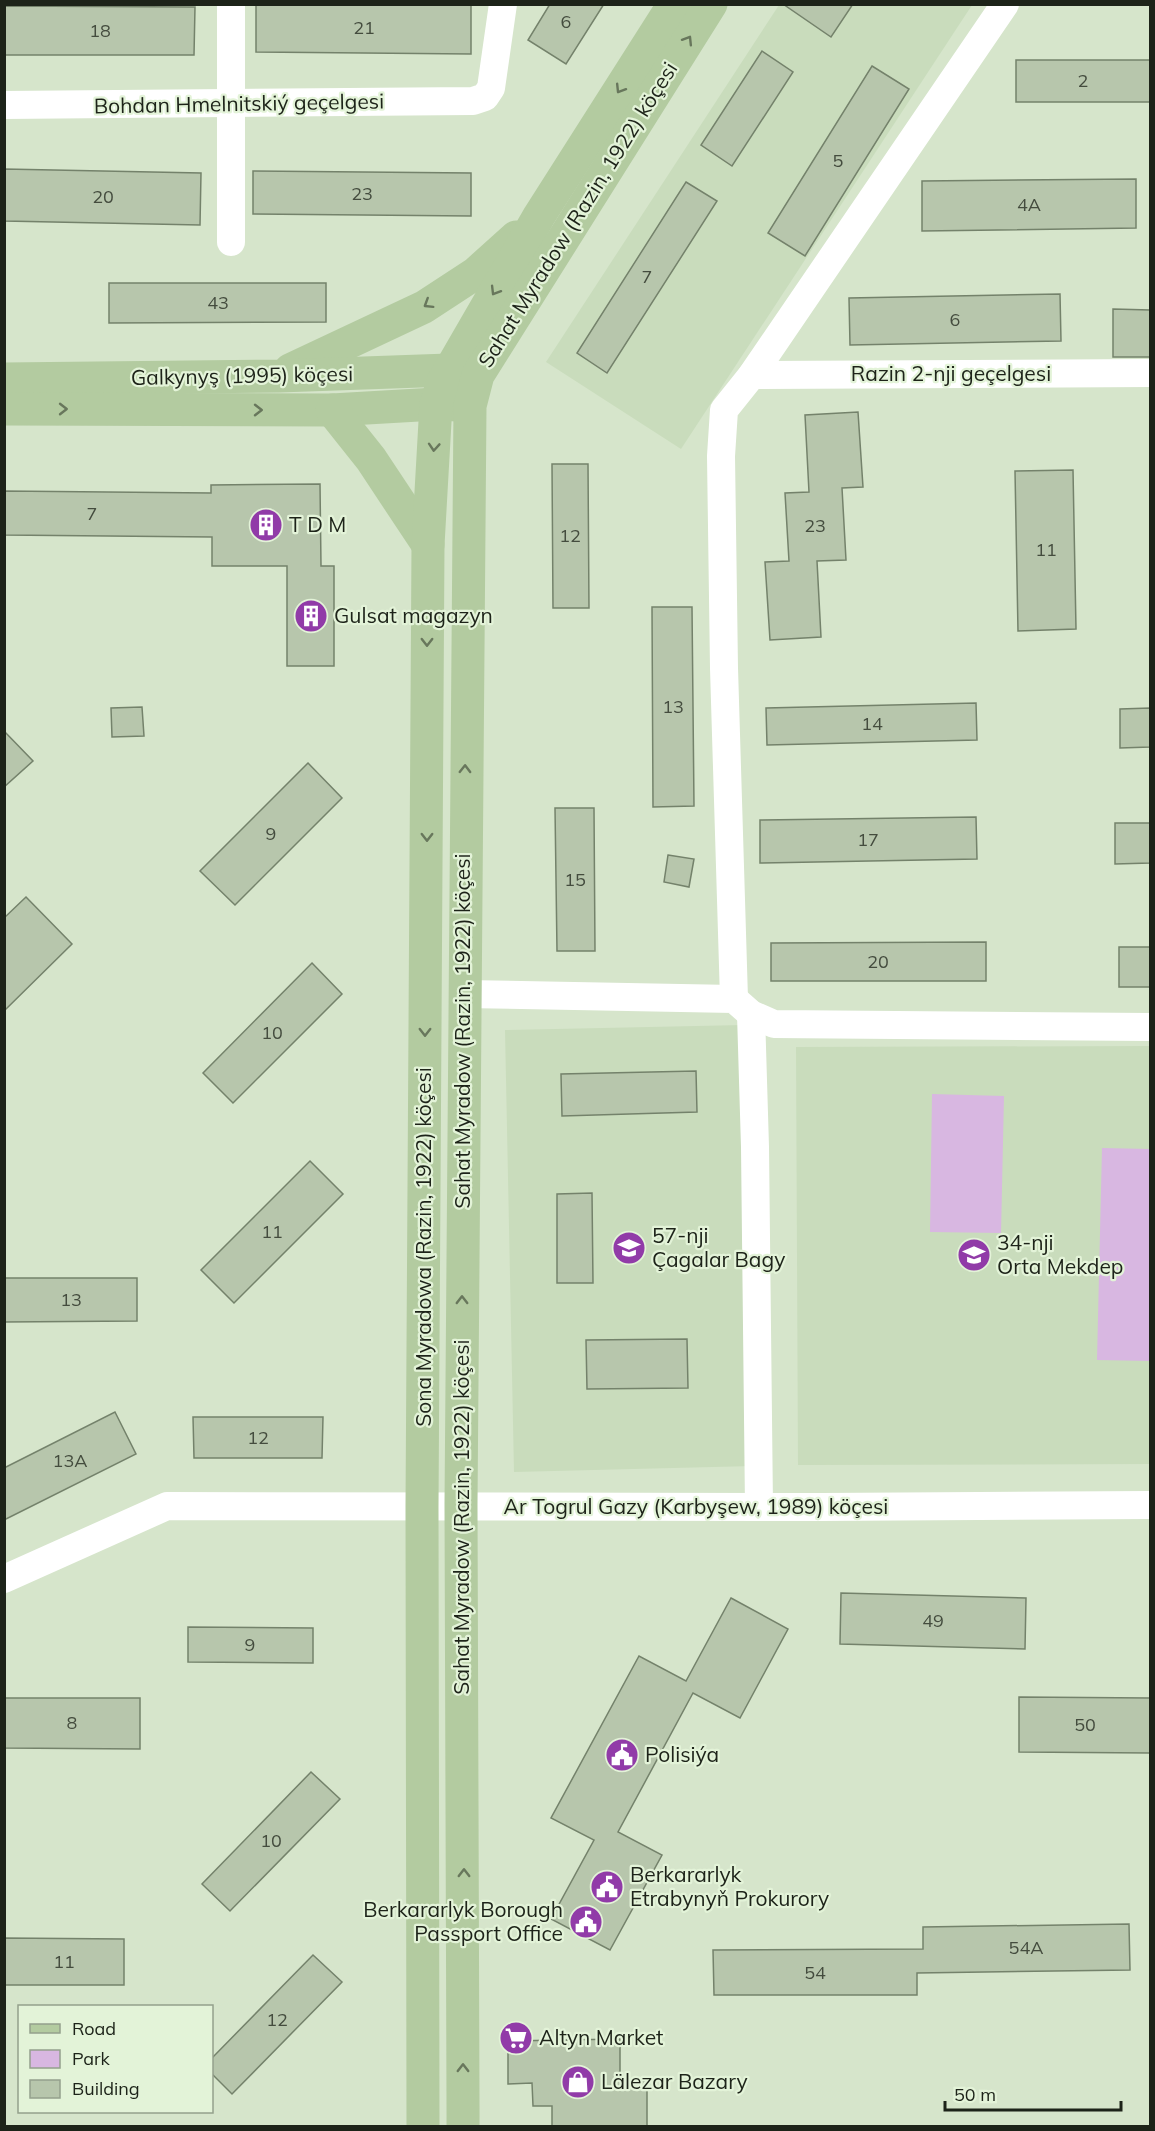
<svg xmlns="http://www.w3.org/2000/svg" width="1155" height="2131" font-family="Mulish,sans-serif">
	<style>
		.built { fill: #c9dcbc }
		.green { fill: #d8b7e1 }
		.building { fill: #b7c6ac; stroke: #74826b; stroke-width: 1.5 }
		.lines { fill: none; stroke-linecap: round; stroke-linejoin: round }
		.minor { stroke: #fff; stroke-width: 28 }
		.major { stroke: #b3cba0; stroke-width: 33 }
		.oneway { stroke: #68775c }
		.labels { text-anchor: middle; stroke-width: 4.5; stroke-linejoin: round; paint-order: stroke }
		.number-label { font-size: 18px; fill: #444c3e }
		.street-label { font-size: 21px; fill: #1d2319; stroke: #e3f3d8 }
		.poi-label { font-size: 21px; fill: #1d2319; stroke: #e3f3d8; text-anchor: start }
	</style>
	<rect width="100%" height="100%" fill="#d6e5cb"/>
	<g class="built">
		<polygon points="779,5 972,5 681,449 546,362"/>
		<polygon points="743,1025 753,1466 514,1472 505,1030"/>
		<polygon points="1150,1046 1150,1464 798,1465 796,1047"/>
	</g>
	<g class="green">
		<polygon points="932,1094 1004,1096 1001,1233 930,1232"/>
		<polygon points="1102,1148 1150,1149 1150,1361 1097,1360"/>
	</g>
	<g class="building">
		<polygon points="256,4 471,4 471,54 256,52"/>
		<polygon points="550,4 604,4 566,64 528,40"/>
		<polygon points="783,4 853,4 831,37"/>
		<polygon points="4,6 195,7 194,55 4,55"/>
		<polygon points="762,51 793,72 732,166 701,145"/>
		<rect x="1016" y="60" width="134" height="42"/>
		<polygon points="872,66 909,89 805,256 768,233"/>
		<polygon points="4,169 201,173 200,225 4,221"/>
		<polygon points="253,171 471,173 471,216 253,214"/>
		<polygon points="1136,179 1136,228 922,231 922,181"/>
		<polygon points="686,182 717,201 607,373 577,353"/>
		<polygon points="109,283 326,283 326,322 109,323"/>
		<polygon points="1060,294 1061,341 850,345 849,298"/>
		<polygon points="1113,309 1150,310 1150,357 1113,357"/>
		<polygon points="858,412 863,487 842,488 846,560 817,561 821,637 770,640 765,562 789,561 785,493 809,492 805,415"/>
		<polygon points="552,464 588,464 589,608 553,608"/>
		<polygon points="1073,470 1076,629 1018,631 1015,471"/>
		<polygon points="320,484 321,566 334,566 334,666 287,666 287,566 212,566 212,537 4,535 4,491 211,493 211,485"/>
		<polygon points="652,607 692,607 694,806 653,807"/>
		<polygon points="976,703 977,740 767,745 766,708"/>
		<polygon points="142,707 144,736 112,737 111,708"/>
		<polygon points="1150,708 1150,747 1120,748 1120,709"/>
		<polygon points="4,731 33,761 4,787"/>
		<polygon points="308,763 342,798 235,905 200,871"/>
		<polygon points="555,808 594,808 595,951 557,951"/>
		<polygon points="976,817 977,859 760,863 760,820"/>
		<polygon points="1115,823 1150,823 1150,863 1115,864"/>
		<polygon points="668,855 694,859 689,887 664,882"/>
		<polygon points="26,897 72,944 4,1011 4,918"/>
		<polygon points="986,942 986,981 771,981 771,943"/>
		<rect x="1119" y="947" width="31" height="40"/>
		<polygon points="312,963 342,994 233,1103 203,1073"/>
		<polygon points="696,1071 697,1112 562,1116 561,1074"/>
		<polygon points="310,1161 343,1194 234,1303 201,1270"/>
		<polygon points="592,1193 593,1283 557,1283 557,1194"/>
		<polygon points="4,1278 137,1278 137,1321 4,1322"/>
		<polygon points="687,1339 688,1388 587,1389 586,1340"/>
		<polygon points="115,1412 136,1454 4,1520 4,1468"/>
		<polygon points="193,1417 323,1417 322,1458 194,1458"/>
		<polygon points="841,1593 1026,1598 1025,1649 840,1644"/>
		<polygon points="731,1598 788,1629 740,1718 693,1693 618,1832 662,1855 610,1950 551,1919 594,1840 551,1818 639,1656 686,1681"/>
		<polygon points="188,1627 313,1628 313,1663 188,1662"/>
		<polygon points="1019,1697 1150,1698 1150,1753 1019,1752"/>
		<polygon points="4,1698 140,1698 140,1749 4,1748"/>
		<polygon points="311,1772 340,1799 230,1911 202,1884"/>
		<polygon points="1129,1924 1130,1970 917,1973 917,1995 714,1995 713,1950 923,1949 923,1927"/>
		<polygon points="4,1938 124,1939 124,1985 4,1985"/>
		<polygon points="313,1955 342,1982 232,2094 212,2074 212,2058"/>
		<polygon points="620,2039 620,2081 647,2081 647,2127 552,2127 552,2106 533,2106 532,2083 508,2084 508,2041"/>
	</g>
	<g class="lines">
		<g class="minor">
			<polyline points="4,105 473,101 485,97 491,88 503,4"/>
			<polyline points="231,242 231,4"/>
			<polyline points="752,375 1150,373"/>
			<polyline points="463,994 734,999 751,1014 774,1024 1150,1027"/>
			<polyline points="734,999 724,668 721,456 724,410 752,375 1005,4"/>
			<polyline points="751,1014 755,1147 759,1507"/>
			<polyline points="4,1579 167,1506 821,1507 1150,1505"/>
		</g>
		<g class="major">
			<polyline points="290,370 424,307 476,273 516,237"/>
			<polyline points="4,379 279,376 449,370 468,373"/>
			<polyline points="4,409 332,410 436,404 458,405"/>
			<polyline points="332,410 371,459 428,545"/>
			<polyline points="423,2126 422,1507 428,545 436,404 443,382 539,216 674,4"/>
			<path d="M463 2126C464 1919 461 1712 461 1504 461 1138 465 772 470 406L478 375 711 4"/>
		</g>
	</g>
	<defs><path id="oneway-chevron" d="M-2-3.5L2.5 0L-2 3.5" fill="none" stroke-width="1.6" stroke-linecap="round" stroke-linejoin="round" transform="scale(1.5)"/></defs>
	<g class="oneway">
		<use href="#oneway-chevron" transform="translate(688 40) rotate(-58)"/>
		<use href="#oneway-chevron" transform="translate(620 89) rotate(122)"/>
		<use href="#oneway-chevron" transform="translate(495 291) rotate(121)"/>
		<use href="#oneway-chevron" transform="translate(428 304) rotate(148)"/>
		<use href="#oneway-chevron" transform="translate(63 409)"/>
		<use href="#oneway-chevron" transform="translate(258 410)"/>
		<use href="#oneway-chevron" transform="translate(434 447) rotate(94)"/>
		<use href="#oneway-chevron" transform="translate(427 642) rotate(90)"/>
		<use href="#oneway-chevron" transform="translate(465 769) rotate(-89)"/>
		<use href="#oneway-chevron" transform="translate(427 837) rotate(90)"/>
		<use href="#oneway-chevron" transform="translate(425 1032) rotate(90)"/>
		<use href="#oneway-chevron" transform="translate(462 1300) rotate(-90)"/>
		<use href="#oneway-chevron" transform="translate(464 1873) rotate(-90)"/>
		<use href="#oneway-chevron" transform="translate(463 2068) rotate(-90)"/>
	</g>
	<defs>
		<symbol id="building-disc" viewBox="-11 -11 22 22"><circle r="9.5" fill="#913ba8" stroke="#e3f3d8"/><path d="M-4-6H4V6H1V3H-1V6H-4ZM-2.5-4.3h1.7v1.8h-1.7ZM.8-4.3h1.7v1.8H.8ZM-2.5-1h1.7V.8h-1.7ZM.8-1h1.7V.8H.8Z" fill="#fff"/></symbol>
		<symbol id="school-disc" viewBox="-11 -11 22 22"><circle r="9.5" fill="#913ba8" stroke="#e3f3d8"/><path d="M0-5L7-2L0 1L-7-2ZM-4 1L0 2.5L4 1V4Q0 6-4 4Z" fill="#fff"/></symbol>
		<symbol id="civic-disc" viewBox="-11 -11 22 22"><circle r="9.5" fill="#913ba8" stroke="#e3f3d8"/><path d="M-.6-6.5H3V-4.5H.6V-3L4-1V1h2V6H-6V1h2V-1L-.6-3ZM-1.2 2.5V6h2.4V2.5Z" fill="#fff"/></symbol>
		<symbol id="supermarket-disc" viewBox="-11 -11 22 22"><circle r="9.5" fill="#913ba8" stroke="#e3f3d8"/><path d="M-6-5.5h2.5l.6 2H6L4.5 2H-2.5L-4.4-4H-6ZM-1.5 3.2a1.3 1.3 0 1 0 .1 0ZM3 3.2a1.3 1.3 0 1 0 .1 0Z" fill="#fff"/></symbol>
		<symbol id="shop-disc" viewBox="-11 -11 22 22"><circle r="9.5" fill="#913ba8" stroke="#e3f3d8"/><path d="M-5-2.5h2.3a2.7 3.5 0 0 1 5.4 0H5L5.5 6h-11ZM-1.5-2.5h3a1.5 2.3 0 0 0-3 0Z" fill="#fff"/></symbol>
	</defs>
	<g fill-rule="evenodd">
		<use href="#building-disc" x="247" y="506" width="38" height="38"/>
		<use href="#building-disc" x="292" y="597" width="38" height="38"/>
		<use href="#school-disc" x="610" y="1229" width="38" height="38"/>
		<use href="#school-disc" x="955" y="1236" width="38" height="38"/>
		<use href="#civic-disc" x="603" y="1736" width="38" height="38"/>
		<use href="#civic-disc" x="588" y="1868" width="38" height="38"/>
		<use href="#civic-disc" x="567" y="1903" width="38" height="38"/>
		<use href="#supermarket-disc" x="497" y="2019" width="38" height="38"/>
		<use href="#shop-disc" x="559" y="2063" width="38" height="38"/>
	</g>
	<g class="labels">
		<g class="number-label">
			<text x="566" y="28">6</text>
			<text x="364" y="34">21</text>
			<text x="100" y="37">18</text>
			<text x="1083" y="87">2</text>
			<text x="838" y="167">5</text>
			<text x="362" y="200">23</text>
			<text x="103" y="203">20</text>
			<text x="1029" y="211">4A</text>
			<text x="647" y="283">7</text>
			<text x="218" y="309">43</text>
			<text x="955" y="326">6</text>
			<text x="92" y="520">7</text>
			<text x="815" y="532">23</text>
			<text x="570" y="542">12</text>
			<text x="1046" y="556">11</text>
			<text x="673" y="713">13</text>
			<text x="872" y="730">14</text>
			<text x="271" y="840">9</text>
			<text x="868" y="846">17</text>
			<text x="575" y="886">15</text>
			<text x="878" y="968">20</text>
			<text x="272" y="1039">10</text>
			<text x="272" y="1238">11</text>
			<text x="71" y="1306">13</text>
			<text x="258" y="1444">12</text>
			<text x="70" y="1467">13A</text>
			<text x="933" y="1627">49</text>
			<text x="250" y="1651">9</text>
			<text x="72" y="1729">8</text>
			<text x="1085" y="1731">50</text>
			<text x="271" y="1847">10</text>
			<text x="1026" y="1954">54A</text>
			<text x="64" y="1968">11</text>
			<text x="815" y="1979">54</text>
			<text x="277" y="2026">12</text>
		</g>
		<g class="street-label">
			<text transform="translate(239 104) rotate(-1)" y="7">Bohdan Hmelnitskiý geçelgesi</text>
			<text transform="translate(578 215) rotate(-58)" y="7">Sahat Myradow (Razin, 1922) köçesi</text>
			<text x="951" y="381">Razin 2-nji geçelgesi</text>
			<text transform="translate(242 376) rotate(-1)" y="7">Galkynyş (1995) köçesi</text>
			<text transform="translate(463 1031) rotate(-90)" y="7">Sahat Myradow (Razin, 1922) köçesi</text>
			<text transform="translate(424 1247) rotate(-90)" y="7">Sona Myradowa (Razin, 1922) köçesi</text>
			<text x="696" y="1514">Ar Togrul Gazy (Karbyşew, 1989) köçesi</text>
			<text transform="translate(462 1517) rotate(-90)" y="7">Sahat Myradow (Razin, 1922) köçesi</text>
		</g>
		<g class="poi-label">
			<text x="289" y="532">T D M</text>
			<text x="334" y="623">Gulsat magazyn</text>
			<text x="652" y="1243">57-nji<tspan x="652" dy="24">Çagalar Bagy</tspan></text>
			<text x="997" y="1250">34-nji<tspan x="997" dy="24">Orta Mekdep</tspan></text>
			<text x="645" y="1762">Polisiýa</text>
			<text x="630" y="1882">Berkararlyk<tspan x="630" dy="24">Etrabynyň Prokurory</tspan></text>
			<text x="563" y="1917" text-anchor="end">Berkararlyk Borough<tspan x="563" dy="24">Passport Office</tspan></text>
			<text x="539" y="2045">Altyn Market</text>
			<text x="601" y="2089">Lälezar Bazary</text>
		</g>
	</g>
	<rect width="1155" height="2131" fill="none" stroke="#1d2319" stroke-width="12"/>
	<rect x="18" y="2005" width="195" height="108" fill="#e3f3d8" stroke="#94a08c" stroke-width="1.5"/>
	<rect x="30" y="2024" width="30" height="9" fill="#b3cba0" stroke="#94a08c" stroke-width="1.5"/>
	<text x="72" y="2035" font-size="18" fill="#1d2319">Road</text>
	<rect x="30" y="2050" width="30" height="18" fill="#d8b7e1" stroke="#94a08c" stroke-width="1.5"/>
	<text x="72" y="2065" font-size="18" fill="#1d2319">Park</text>
	<rect x="30" y="2080" width="30" height="18" fill="#b7c6ac" stroke="#94a08c" stroke-width="1.5"/>
	<text x="72" y="2095" font-size="18" fill="#1d2319">Building</text>
	<path d="M945 2101v9h176v-9" fill="none" stroke="#1d2319" stroke-width="3"/>
	<text x="954" y="2101" font-size="18" fill="#1d2319" stroke="#e3f3d8" stroke-width="4.5" paint-order="stroke">50 m</text>
</svg>
